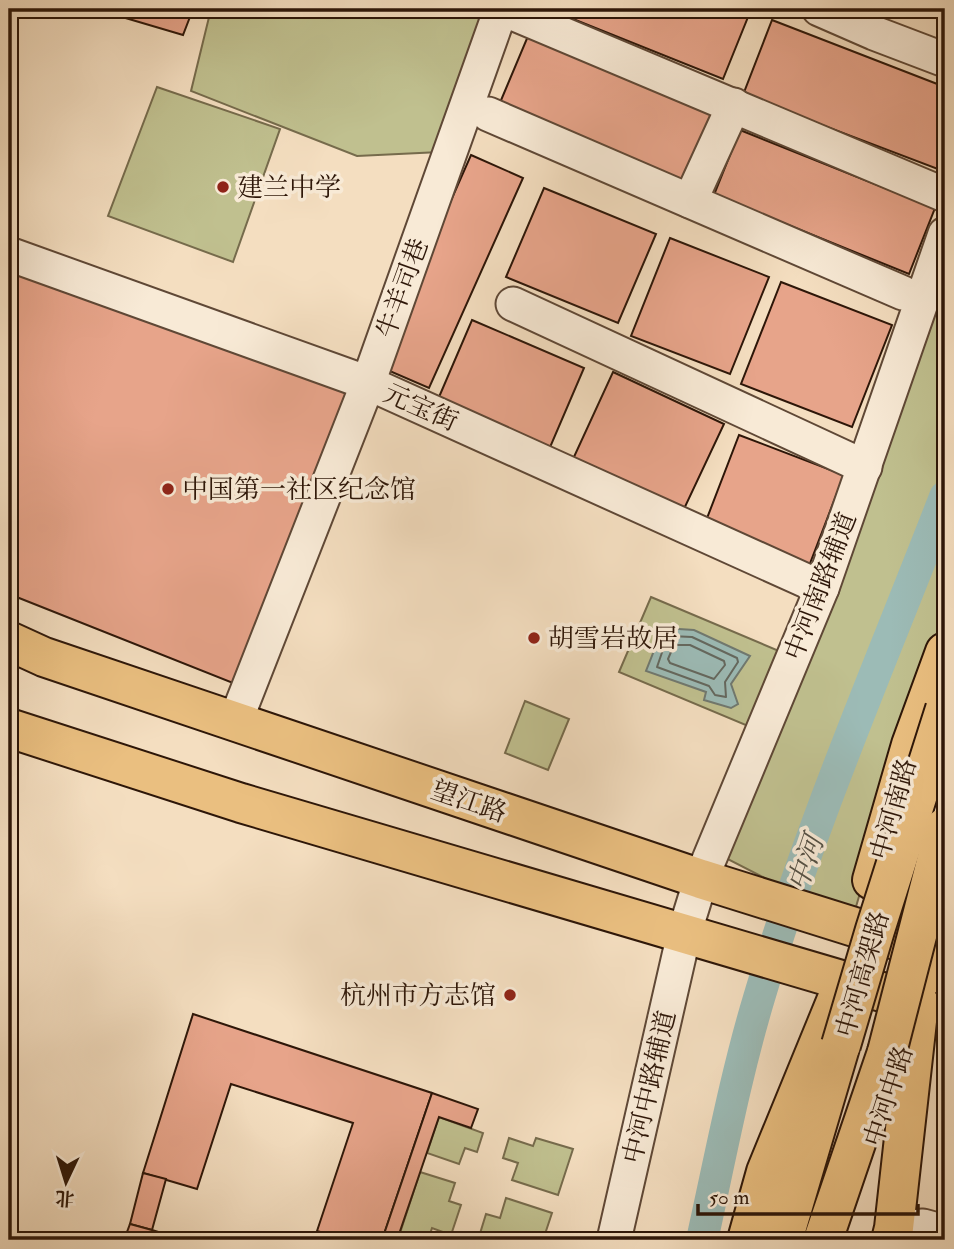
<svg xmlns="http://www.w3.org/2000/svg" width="954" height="1249" font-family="'IM FELL Double Pica','Noto Serif SC',serif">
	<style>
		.green { fill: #c0c08f; stroke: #766b4c; stroke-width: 2 }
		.water { fill: #9cbbb6; stroke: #707970; stroke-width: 2 }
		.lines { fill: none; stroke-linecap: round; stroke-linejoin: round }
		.shore { stroke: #64685f; stroke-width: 2 }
		.canal { stroke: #9cbbb6; stroke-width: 32 }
		.building { fill: #e7a48a; stroke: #2d1608; stroke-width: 2 }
		.minor-casing { stroke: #5f4836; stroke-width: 37 }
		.major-casing { stroke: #2d1608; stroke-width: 42 }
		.highway-casing { stroke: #2d1608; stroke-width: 42 }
		.minor { stroke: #f8ead6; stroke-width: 33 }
		.major { stroke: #eabf80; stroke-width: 38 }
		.highway { stroke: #eabf80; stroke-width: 38 }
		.highway-bridge-casing { stroke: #2d1608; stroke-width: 42; stroke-linecap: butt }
		.highway-bridge { stroke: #eabf80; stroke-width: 38 }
		.poi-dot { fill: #8f2418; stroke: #f8ead6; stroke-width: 2.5 }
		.labels { text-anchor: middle; stroke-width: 7; stroke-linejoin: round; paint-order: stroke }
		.poi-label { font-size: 26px; fill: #2d1608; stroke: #f8ead6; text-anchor: start }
		.street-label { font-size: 26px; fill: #2d1608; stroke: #f8ead6 }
		.water-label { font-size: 28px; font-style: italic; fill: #545045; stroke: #f8ead6 }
	</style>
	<rect width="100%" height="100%" fill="#f4dec0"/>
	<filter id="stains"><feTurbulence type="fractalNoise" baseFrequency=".00286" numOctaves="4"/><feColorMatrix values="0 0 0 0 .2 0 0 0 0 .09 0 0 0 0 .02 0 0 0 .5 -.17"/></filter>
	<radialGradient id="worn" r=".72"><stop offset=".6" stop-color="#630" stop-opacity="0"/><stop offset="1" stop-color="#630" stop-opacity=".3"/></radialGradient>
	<g class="green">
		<polygon points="211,9 499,9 440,152 357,156 191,91"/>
		<polygon points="157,87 280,129 233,262 108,216"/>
		<polygon points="945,234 945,479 786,889 712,851"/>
		<polygon points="945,529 945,629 907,732 853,917 805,890"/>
		<polygon points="651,597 779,651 748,726 619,672"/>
		<polygon points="525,701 569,719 548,770 505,753"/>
		<polygon points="439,1117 483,1133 477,1152 465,1148 459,1164 427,1153"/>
		<polygon points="509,1138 533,1146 536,1138 573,1149 558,1195 512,1180 518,1163 503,1158"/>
		<polygon points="420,1172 455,1183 449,1201 461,1205 451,1235 432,1228 428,1240 411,1240 399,1236"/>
		<polygon points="506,1198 552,1213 543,1240 478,1240 486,1214 500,1218"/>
	</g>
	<polygon class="water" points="663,628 694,630 750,656 731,684 738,704 731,708 704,700 706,692 646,671"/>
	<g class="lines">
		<g class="shore">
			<polygon points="670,636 692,637 737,658 738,662 725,682 726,697 715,695 709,686 657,667 667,638"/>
			<polygon points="674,645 690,645 724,661 725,665 714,679 670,663 668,659"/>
		</g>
		<path class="canal" d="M702 1240C720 1159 735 1078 759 998 809 827 881 663 945 497"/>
	</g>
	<g class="building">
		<polygon points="95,9 193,9 183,35"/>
		<polygon points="548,9 742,9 750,12 723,79"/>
		<polygon points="930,9 945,9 945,16"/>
		<polygon points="772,20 945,87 945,165 943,171 743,95"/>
		<polygon points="528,36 718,117 689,185 499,105"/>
		<polygon points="740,130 935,208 909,274 714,195"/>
		<polygon points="471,155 523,178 429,388 378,366"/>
		<polygon points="544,188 656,234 618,323 506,277"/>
		<polygon points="670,238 769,277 730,374 631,336"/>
		<polygon points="9,254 368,383 248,689 9,594"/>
		<polygon points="781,282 892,325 852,427 741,384"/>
		<polygon points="472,320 584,368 548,452 436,404"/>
		<polygon points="613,372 724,424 683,511 573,459"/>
		<polygon points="739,435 844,475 809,566 704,526"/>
		<polygon points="193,1014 432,1093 382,1240 347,1240 317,1231 353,1123 231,1084 197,1189 143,1173"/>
		<polygon points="432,1093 478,1109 471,1128 439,1117 397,1240 382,1240"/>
		<polygon points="143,1173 166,1179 152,1230 130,1224"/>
		<polygon points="130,1224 152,1230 184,1240 124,1240"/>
	</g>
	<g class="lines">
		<defs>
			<g id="minor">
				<polyline points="503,9 945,195"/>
				<polyline points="819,9 874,33 945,60"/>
				<polyline points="488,114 903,293"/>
				<polyline points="690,201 734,105"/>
				<polyline points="9,254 368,383 822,588"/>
				<polyline points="513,304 865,467"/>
				<polyline points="235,722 368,383 501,9"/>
				<polyline points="894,1228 923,1226 945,1232"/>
				<polyline points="614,1240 684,934 701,879 822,588 945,234"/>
			</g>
			<g id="major">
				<polyline points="9,641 44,657 701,879 934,952"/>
				<polyline points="9,728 241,803 919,1003"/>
				<polyline points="872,880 911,745 945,652"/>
				<polyline points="926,976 945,907"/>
			</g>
			<g id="highway">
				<polyline points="747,1240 766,1172 844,982"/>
				<polyline points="783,1240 840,1047"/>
				<polyline points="823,1240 887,1052"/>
				<polyline points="891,1240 894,1228 919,1003"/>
			</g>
		</defs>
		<use href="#minor" class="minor-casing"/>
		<use href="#major" class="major-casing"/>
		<use href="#highway" class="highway-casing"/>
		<use href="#minor" class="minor"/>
		<use href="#major" class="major"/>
		<use href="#highway" class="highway"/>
		<defs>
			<g id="highway-bridge">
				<polyline points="841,1045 875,930 945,709"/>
				<polyline points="887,1052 945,827"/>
			</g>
		</defs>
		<use href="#highway-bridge" class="highway-bridge-casing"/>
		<use href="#highway-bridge" class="highway-bridge"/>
	</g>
	<g class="poi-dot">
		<circle cx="223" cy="187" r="7"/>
		<circle cx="168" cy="489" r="7"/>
		<circle cx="534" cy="638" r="7"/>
		<circle cx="510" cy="995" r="7"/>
	</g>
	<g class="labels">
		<g class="poi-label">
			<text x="237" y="196">建兰中学</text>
			<text x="182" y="498">中国第一社区纪念馆</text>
			<text x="548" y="647">胡雪岩故居</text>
			<text x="496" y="1004" text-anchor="end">杭州市方志馆</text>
		</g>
		<g class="street-label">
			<text transform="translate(402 288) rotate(-70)" y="9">牛羊司巷</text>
			<text transform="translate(421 407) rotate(24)" y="9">元宝街</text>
			<text transform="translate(820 586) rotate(-69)" y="9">中河南路辅道</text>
			<text transform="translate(469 801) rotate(19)" y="9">望江路</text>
			<text transform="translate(893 809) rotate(-74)" y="9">中河南路</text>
			<text transform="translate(862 974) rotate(-74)" y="9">中河高架路</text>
			<text transform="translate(649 1087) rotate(-77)" y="9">中河中路辅道</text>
			<text transform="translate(888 1096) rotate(-72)" y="9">中河中路</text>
		</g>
		<g class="water-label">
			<text transform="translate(805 863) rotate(-71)" y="10">中河</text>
		</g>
	</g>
	<rect width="954" height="1249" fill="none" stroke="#f4dec0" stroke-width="35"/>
	<rect x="10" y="10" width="933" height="1228" fill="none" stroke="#2d1608" stroke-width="3.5"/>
	<rect x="18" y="18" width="919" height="1214" fill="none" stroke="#2d1608" stroke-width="2"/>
	<g transform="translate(66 1182) rotate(184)" stroke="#f8ead6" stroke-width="5" paint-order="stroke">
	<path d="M0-5L12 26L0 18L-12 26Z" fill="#2d1608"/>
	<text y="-10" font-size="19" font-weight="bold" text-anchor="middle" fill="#2d1608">北</text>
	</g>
	<path d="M698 1204v10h220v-10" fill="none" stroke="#2d1608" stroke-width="3.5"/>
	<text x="709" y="1204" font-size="21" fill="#2d1608" stroke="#f8ead6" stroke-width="5" paint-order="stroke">50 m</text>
	<rect width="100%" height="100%" filter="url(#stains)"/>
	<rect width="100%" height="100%" fill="url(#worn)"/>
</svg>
